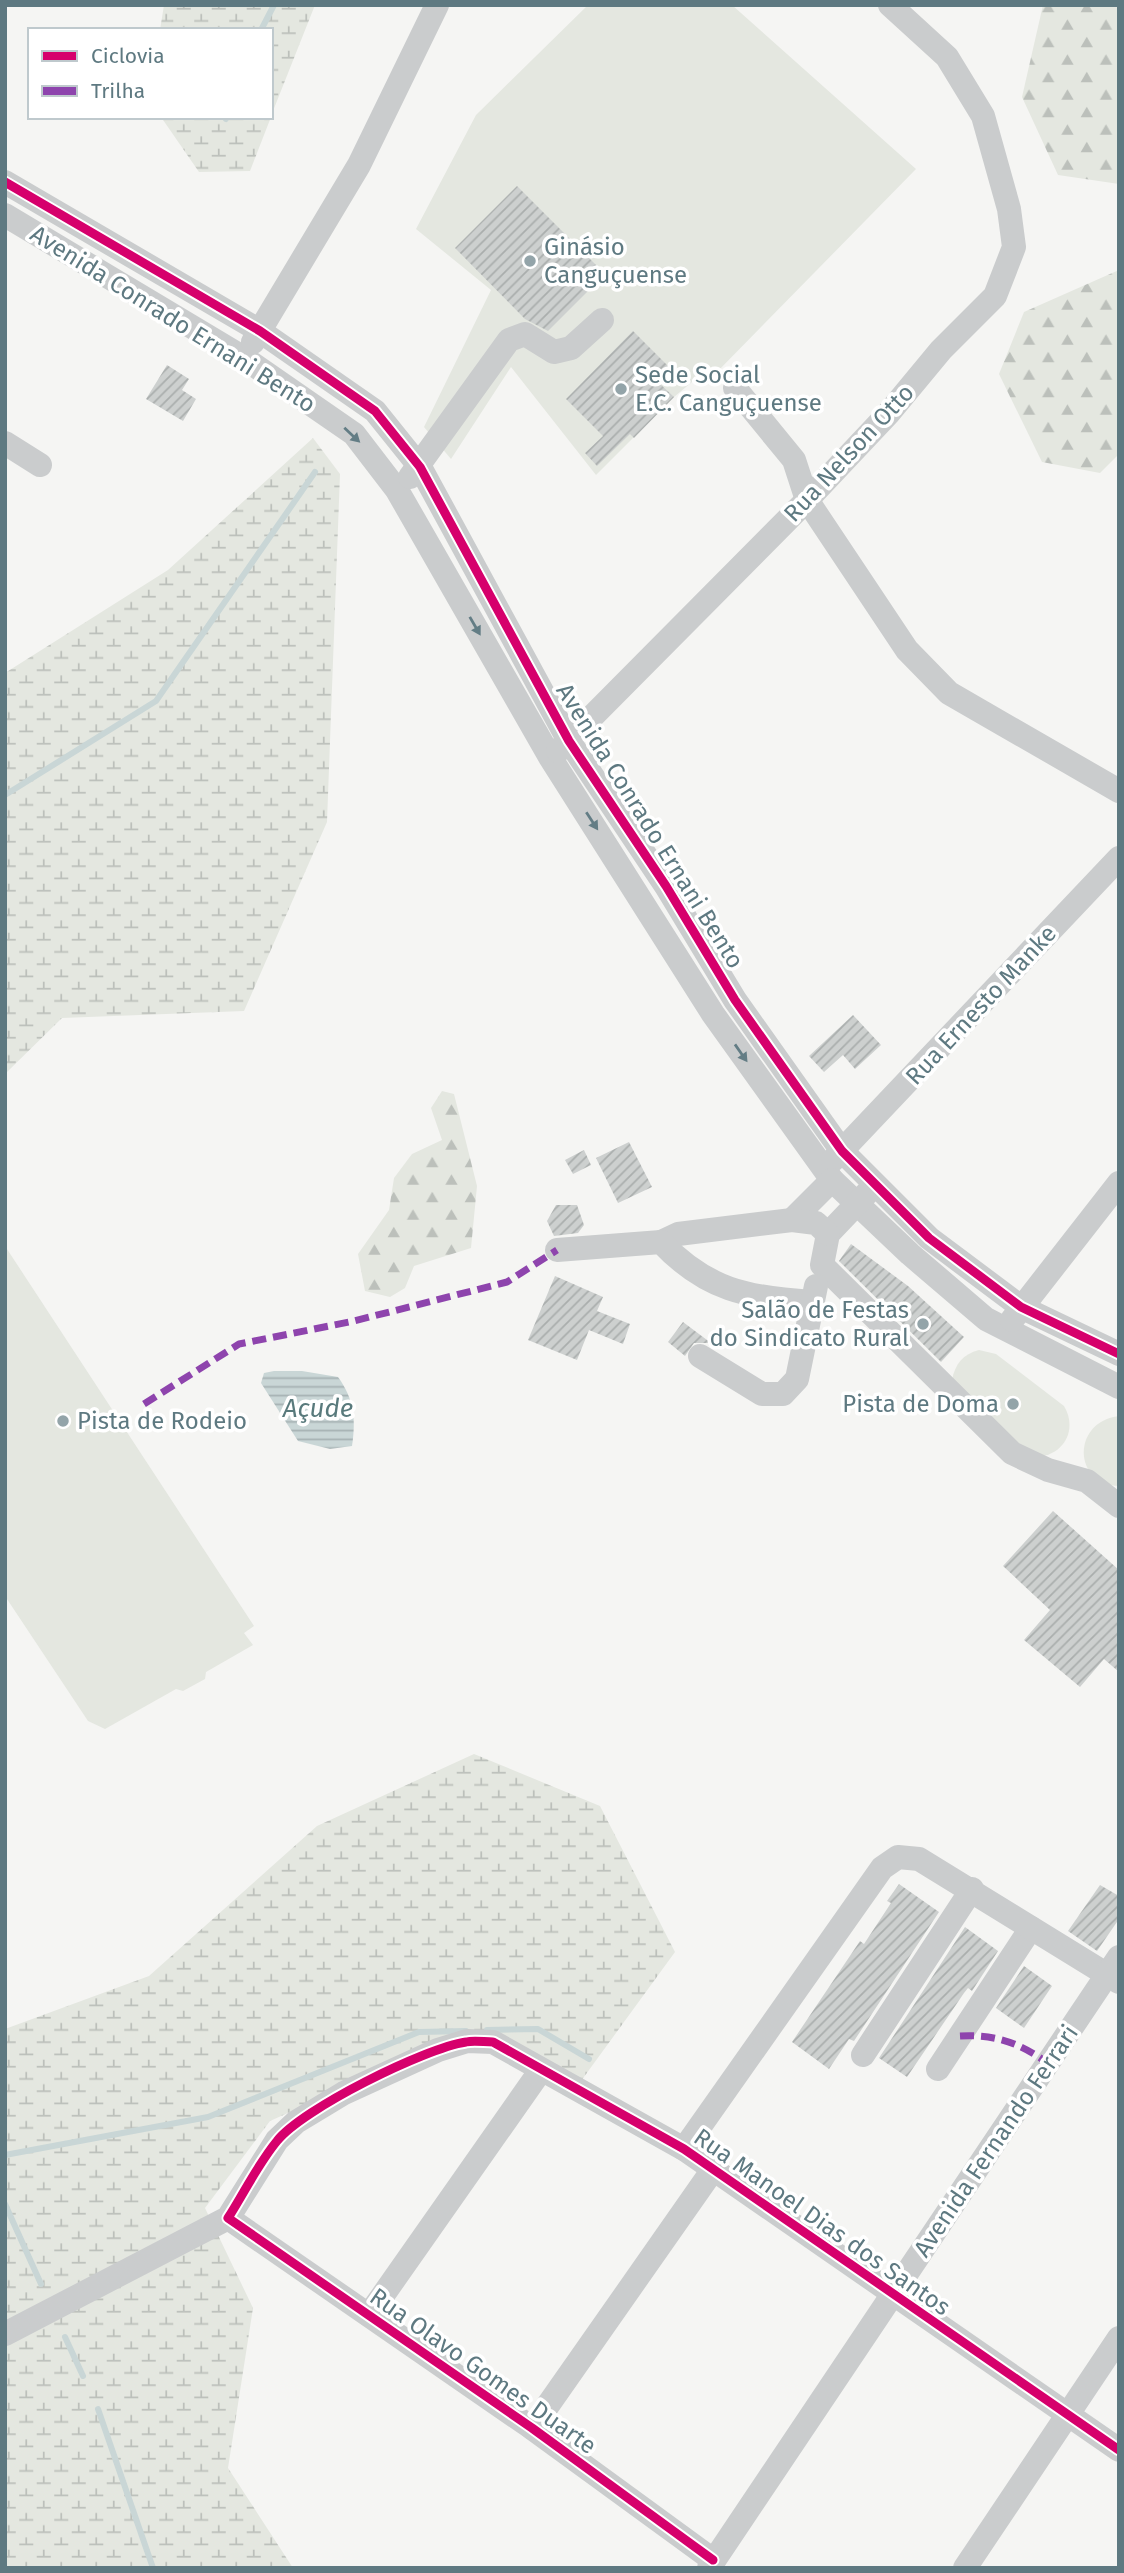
<svg xmlns="http://www.w3.org/2000/svg" width="1124" height="2573" font-family="'Fira Sans',sans-serif">
	<style>
		.forest { fill: url(#forest-firs) }
		.wetland { fill: url(#wetland-marsh) }
		.pitch { fill: #e4e7e0 }
		.water { fill: url(#water-rules) }
		.lines { fill: none; stroke-linecap: round; stroke-linejoin: round }
		.stream { stroke: #c9d6d6; stroke-width: 6 }
		.building { fill: url(#building-hatch) }
		.minor { stroke: #cacccd; stroke-width: 24 }
		.quiet { stroke: #8e44ad; stroke-width: 7; stroke-dasharray: 14 7; stroke-linecap: butt }
		.cycleway-casing { stroke: #fff; stroke-width: 13 }
		.cycleway { stroke: #d6006c; stroke-width: 9 }
		.oneway { fill: #637d85 }
		.poi-dot { fill: #93a4a9; stroke: #fff; stroke-width: 2.5 }
		.labels { text-anchor: middle; stroke-width: 7; stroke-linejoin: round; paint-order: stroke }
		.poi-label { font-size: 24px; fill: #5e7981; stroke: #fff; text-anchor: start }
		.street-label { font-size: 24px; fill: #5e7981; stroke: #fff }
		.water-label { font-size: 26px; font-style: italic; fill: #597a7c; stroke: #fff }
	</style>
	<defs>
		<pattern id="forest-firs" width="22" height="20" patternUnits="userSpaceOnUse" patternTransform="scale(1.75)"><rect width="22" height="20" fill="#e4e7e0"/><path d="M5 1l3.5 6h-7zM16 11l3.5 6h-7z" fill="#bcc0bb"/></pattern>
		<pattern id="wetland-marsh" width="20" height="14" patternUnits="userSpaceOnUse" patternTransform="scale(1.75)"><rect width="20" height="14" fill="#e4e7e0"/><path d="M1 5h8M5 5V1M11 12h8M15 12V8" fill="none" stroke="#bcc0bb"/></pattern>
		<pattern id="water-rules" width="6" height="5" patternUnits="userSpaceOnUse" patternTransform="scale(1.75)"><rect width="6" height="5" fill="#c9d6d6"/><path d="M0 2.5h6" fill="none" stroke="#a6b2b3"/></pattern>
		<pattern id="building-hatch" width="6" height="6" patternUnits="userSpaceOnUse" patternTransform="scale(1.75)"><rect width="6" height="6" fill="#cdd0cf"/><path d="M-1 1l2-2M0 6l6-6M5 7l2-2" fill="none" stroke="#aaaead"/></pattern>
	</defs>
	<rect width="100%" height="100%" fill="#f5f5f3"/>
	<g class="forest">
		<polygon points="1043,5 1119,5 1119,184 1058,175 1022,97"/>
		<polygon points="1119,270 1119,454 1100,473 1042,462 999,374 1024,312"/>
		<polygon points="442,1091 454,1094 477,1186 471,1248 414,1266 405,1288 390,1297 365,1291 358,1254 389,1210 394,1178 412,1154 442,1140 431,1108"/>
	</g>
	<g class="wetland">
		<polygon points="164,5 315,5 271,116 271,30 160,30"/>
		<polygon points="161,117 271,117 250,171 199,172"/>
		<polygon points="313,438 340,474 327,822 244,1011 62,1018 5,1074 5,673 168,570"/>
		<polygon points="474,1754 600,1806 675,1952 581,2081 472,2031 270,2121 205,2208 253,2308 228,2468 293,2568 5,2568 5,2029 149,1976 317,1826"/>
	</g>
	<g class="pitch">
		<polygon points="588,5 732,5 916,169 716,373 710,367 674,397 596,475 511,367 451,459 424,427 491,290 416,229 476,115"/>
		<polygon points="5,1246 254,1626 244,1633 253,1645 206,1672 205,1679 183,1691 176,1689 105,1729 88,1721 5,1596"/>
		<path d="M979 1350 996 1354 1064 1406C1080 1433 1059 1461 1029 1456L952 1380C955 1364 963 1354 979 1350Z"/>
		<path d="M1119 1416V1486C1073 1485 1071 1422 1119 1416Z"/>
	</g>
	<path class="water" d="M274 1371H302L338 1377C354 1399 356 1419 352 1446L330 1449 298 1441 261 1383 264 1373Z"/>
	<g class="lines">
		<g class="stream">
			<polyline points="261,30 274,5"/>
			<polyline points="226,119 227,117"/>
			<polyline points="5,795 156,701 315,472"/>
			<polyline points="487,2030 538,2029 589,2059"/>
			<polyline points="5,2155 208,2117 419,2032 466,2031"/>
			<polyline points="5,2204 41,2284"/>
			<polyline points="65,2337 83,2376"/>
			<polyline points="98,2409 153,2568"/>
		</g>
	</g>
	<g class="building">
		<polygon points="517,186 605,274 548,331 525,319 455,248"/>
		<polygon points="633,331 670,368 657,381 674,397 634,438 630,434 597,466 585,453 603,436 566,399"/>
		<polygon points="167,365 189,379 182,390 196,399 183,421 146,399"/>
		<polygon points="853,1015 881,1045 855,1069 843,1055 824,1072 809,1056"/>
		<polygon points="629,1142 652,1187 618,1203 596,1158"/>
		<polygon points="584,1150 591,1165 573,1174 565,1160"/>
		<polygon points="556,1205 577,1205 584,1225 578,1233 554,1236 547,1221"/>
		<polygon points="851,1244 908,1286 964,1337 941,1362 839,1261"/>
		<polygon points="555,1276 603,1297 597,1311 630,1324 623,1344 589,1330 577,1360 528,1340"/>
		<polygon points="683,1322 711,1343 694,1343 685,1356 668,1342"/>
		<polygon points="1053,1511 1119,1570 1119,1672 1104,1659 1080,1687 1024,1640 1050,1610 1003,1566"/>
		<polygon points="899,1884 939,1912 854,2041 849,2039 829,2069 792,2042 860,1941 864,1944 891,1903 887,1901"/>
		<polygon points="1100,1885 1119,1896 1119,1919 1097,1951 1068,1931"/>
		<polygon points="965,1927 998,1951 972,1991 968,1988 964,1993 907,2077 879,2058"/>
		<polygon points="1024,1966 1052,1986 1024,2028 996,2008"/>
	</g>
	<g class="lines">
		<g class="minor">
			<polyline points="5,182 260,331 375,411 420,467 569,741 666,886 735,1000 842,1151 929,1238 1021,1307 1119,1354"/>
			<polyline points="5,215 244,358 354,434 397,490 550,757 713,1014 832,1180 910,1254 986,1319 1119,1387"/>
			<polyline points="253,342 359,165 437,5"/>
			<polyline points="735,388 794,460 807,500 907,650 949,693 1119,791"/>
			<polyline points="5,443 40,465"/>
			<polyline points="410,477 509,340 525,334 554,352 571,348 602,320"/>
			<polyline points="558,751 807,500 888,414 941,350 995,296 1014,247 1009,209 983,116 947,57 890,5"/>
			<polyline points="833,1160 1119,858"/>
			<polyline points="869,1191 828,1234 822,1265 1012,1453 1048,1470 1087,1481 1119,1506"/>
			<polyline points="792,1220 832,1180"/>
			<polyline points="661,1242 678,1234 792,1220 816,1223 828,1234"/>
			<path d="M557 1250 661 1242C706 1290 748 1298 812 1302"/>
			<polyline points="1012,1320 1119,1183"/>
			<polyline points="700,1356 762,1394 783,1394 797,1379 816,1286"/>
			<polyline points="863,2055 972,1889"/>
			<polyline points="938,2069 1031,1928"/>
			<polyline points="684,2149 882,1868 898,1857 919,1859 1119,1982"/>
			<polyline points="228,2218 532,2428 713,2560"/>
			<polyline points="369,2315 541,2070"/>
			<polyline points="5,2334 228,2218 277,2140 296,2122 344,2093 438,2050 467,2041 493,2042 684,2149 1119,2450"/>
			<polyline points="532,2428 712,2171"/>
			<polyline points="709,2568 1119,1957"/>
			<polyline points="965,2568 1119,2338"/>
		</g>
		<g class="quiet">
			<polyline points="144,1404 239,1344 354,1321 507,1282 557,1250"/>
			<path d="M960 2036C995 2034 1020 2043 1049 2064"/>
		</g>
		<defs>
			<g id="cycleway">
				<polyline points="5,182 260,331 375,411 420,467 569,741 666,886 735,1000 842,1151 929,1238 1021,1307 1119,1354"/>
				<path d="M713 2560 532 2428 228 2218C244 2193 258 2164 277 2141 302 2109 425 2048 466 2042 474 2040 484 2042 493 2042L684 2149 1119 2450"/>
			</g>
		</defs>
		<use href="#cycleway" class="cycleway-casing"/>
		<use href="#cycleway" class="cycleway"/>
	</g>
	<defs><path id="oneway-solid" d="M-6-.8H1V-3.2L6.5 0L1 3.2V.8H-6Z" transform="scale(1.75)"/></defs>
	<g class="oneway">
		<use href="#oneway-solid" transform="translate(352 435) rotate(43)"/>
		<use href="#oneway-solid" transform="translate(475 626) rotate(60)"/>
		<use href="#oneway-solid" transform="translate(592 821) rotate(57)"/>
		<use href="#oneway-solid" transform="translate(741 1053) rotate(55)"/>
	</g>
	<g class="poi-dot">
		<circle cx="530" cy="261" r="7"/>
		<circle cx="621" cy="389" r="7"/>
		<circle cx="923" cy="1324" r="7"/>
		<circle cx="1013" cy="1404" r="7"/>
		<circle cx="63" cy="1421" r="7"/>
	</g>
	<g class="labels">
		<g class="poi-label">
			<text x="544" y="255">Ginásio<tspan x="544" dy="28">Canguçuense</tspan></text>
			<text x="635" y="383">Sede Social<tspan x="635" dy="28">E.C. Canguçuense</tspan></text>
			<text x="909" y="1318" text-anchor="end">Salão de Festas<tspan x="909" dy="28">do Sindicato Rural</tspan></text>
			<text x="999" y="1412" text-anchor="end">Pista de Doma</text>
			<text x="77" y="1429">Pista de Rodeio</text>
		</g>
		<g class="street-label">
			<text transform="translate(173 319) rotate(32)" y="8">Avenida Conrado Ernani Bento</text>
			<text transform="translate(849 453) rotate(-47)" y="8">Rua Nelson Otto</text>
			<text transform="translate(650 826) rotate(58)" y="8">Avenida Conrado Ernani Bento</text>
			<text transform="translate(981 1005) rotate(-47)" y="8">Rua Ernesto Manke</text>
			<text transform="translate(996 2141) rotate(-56)" y="8">Avenida Fernando Ferrari</text>
			<text transform="translate(822 2222) rotate(35)" y="8">Rua Manoel Dias dos Santos</text>
			<text transform="translate(483 2371) rotate(35)" y="8">Rua Olavo Gomes Duarte</text>
		</g>
		<g class="water-label">
			<text x="318" y="1417">Açude</text>
		</g>
	</g>
	<rect width="1124" height="2573" fill="none" stroke="#5e7981" stroke-width="14"/>
	<rect x="28" y="28" width="245" height="91" fill="#ffffff" stroke="#bfc9cd" stroke-width="2"/>
	<rect x="42" y="51" width="35" height="10" fill="#d6006c" stroke="#bfc9cd" stroke-width="2"/>
	<text x="91" y="63" font-size="21" fill="#5e7981">Ciclovia</text>
	<rect x="42" y="86" width="35" height="10" fill="#8e44ad" stroke="#bfc9cd" stroke-width="2"/>
	<text x="91" y="98" font-size="21" fill="#5e7981">Trilha</text>
</svg>
